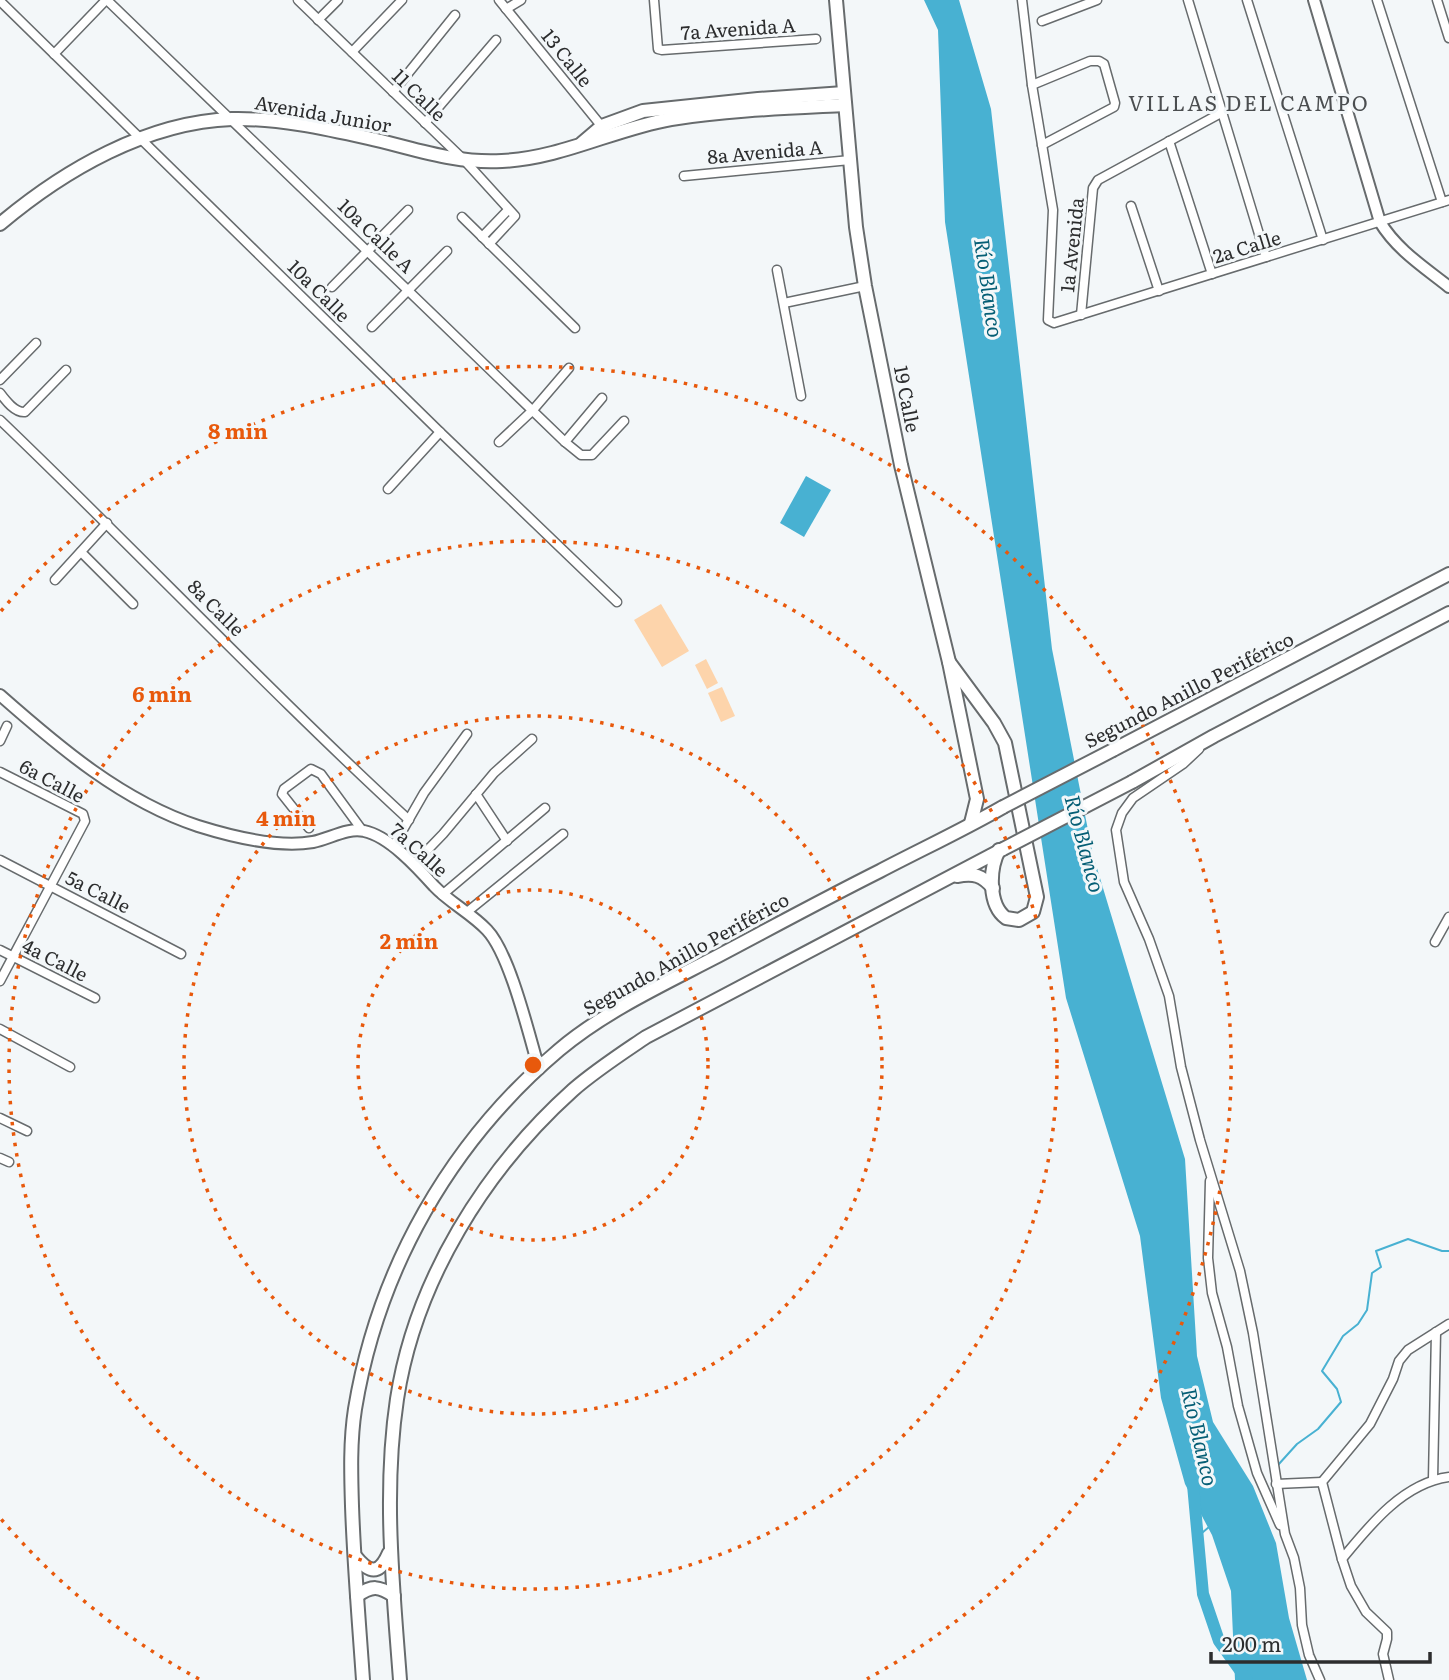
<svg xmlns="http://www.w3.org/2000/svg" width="1449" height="1680" font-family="Literata,serif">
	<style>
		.green { fill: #fdd4ab }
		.water { fill: #48b1d2 }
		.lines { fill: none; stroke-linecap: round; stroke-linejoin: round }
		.stream { stroke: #48b1d2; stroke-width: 2 }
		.river { stroke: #48b1d2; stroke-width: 12 }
		.minor-casing { stroke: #676b6d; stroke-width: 11 }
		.tertiary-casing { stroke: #676b6d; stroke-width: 14 }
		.secondary-casing { stroke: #676b6d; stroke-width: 16 }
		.primary-casing { stroke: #676b6d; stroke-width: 16 }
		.minor { stroke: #fff; stroke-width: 8 }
		.tertiary { stroke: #fff; stroke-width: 10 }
		.secondary { stroke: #fff; stroke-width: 12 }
		.primary { stroke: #fff; stroke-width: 12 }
		.primary-bridge-casing { stroke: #676b6d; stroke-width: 16; stroke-linecap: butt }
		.primary-bridge { stroke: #fff; stroke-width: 12 }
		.ring { fill: none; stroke: #e8590c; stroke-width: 3.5; stroke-dasharray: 3.5 7 }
		.labels { text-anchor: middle; stroke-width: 6; stroke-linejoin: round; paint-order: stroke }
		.street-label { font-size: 19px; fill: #2c2d2e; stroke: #f3f7f9 }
		.neighbourhood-label { font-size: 21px; letter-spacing: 2px; fill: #4b4e50; stroke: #f3f7f9 }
		.water-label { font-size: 21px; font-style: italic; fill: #055e75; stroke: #f3f7f9 }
		.centre { fill: #e8590c; stroke: #f3f7f9; stroke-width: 3.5 }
		.ring-label { font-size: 21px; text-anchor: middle; font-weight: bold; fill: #e8590c; stroke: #f3f7f9; stroke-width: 6; stroke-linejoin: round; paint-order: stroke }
	</style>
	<rect width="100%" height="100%" fill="#f3f7f9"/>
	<g class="green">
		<polygon points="661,604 689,651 662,667 634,620"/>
		<polygon points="706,659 718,683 707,689 695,665"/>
		<polygon points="722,687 735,716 721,722 708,693"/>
	</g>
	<g class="water">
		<polygon points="924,0 959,0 991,109 1052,649 1093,855 1185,1159 1197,1356 1213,1422 1253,1486 1276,1543 1289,1618 1307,1680 1235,1680 1231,1591 1212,1535 1185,1484 1161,1398 1140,1236 1066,998 945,222 938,30"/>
		<polygon points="806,476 831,490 804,537 780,523"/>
	</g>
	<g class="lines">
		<g class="stream">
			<polyline points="1278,1465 1297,1444 1318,1429 1341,1402 1337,1389 1322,1371 1343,1336 1358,1324 1367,1310 1372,1273 1381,1267 1376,1251 1408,1239 1442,1251 1449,1251"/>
			<polyline points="1196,1538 1209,1527"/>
		</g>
		<polyline class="river" points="1193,1485 1203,1594 1219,1641 1247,1680"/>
		<defs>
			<g id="minor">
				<polyline points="107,0 565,442 581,455 592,455 624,421"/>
				<polyline points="298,0 465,161 515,216 489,244"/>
				<polyline points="499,0 603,128"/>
				<polyline points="654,0 658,49 662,50 816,39"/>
				<polyline points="1022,0 1032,85 1053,210 1048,320 1054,323 1449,200"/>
				<polyline points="1188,0 1266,257"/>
				<polyline points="1247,0 1323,240"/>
				<polyline points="1377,0 1442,202"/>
				<polyline points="1437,0 1449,38"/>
				<polyline points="0,1 440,432 617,602"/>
				<polyline points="506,9 521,0"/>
				<polyline points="318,20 338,0"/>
				<polyline points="1042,21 1097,0"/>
				<polyline points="352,52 402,0"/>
				<polyline points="54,54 106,0"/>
				<polyline points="1032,85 1090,61 1099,61 1104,64 1115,103 1114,107 1042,145"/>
				<polyline points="393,92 455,15"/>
				<polyline points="425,123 496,40"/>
				<polyline points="1169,141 1212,274"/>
				<polyline points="684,176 850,160"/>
				<polyline points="1131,206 1159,291"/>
				<polyline points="462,217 575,328"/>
				<polyline points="482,237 508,210"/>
				<polyline points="777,270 801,396"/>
				<polyline points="332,287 408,210"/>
				<polyline points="784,303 865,286"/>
				<polyline points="1081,315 1093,188 1098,180 1221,113"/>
				<polyline points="372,327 447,251"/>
				<polyline points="0,380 36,343"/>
				<path d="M0 393C6 401 15 413 25 412L66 370"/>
				<path d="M0 420C138 552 269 691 409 820"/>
				<polyline points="499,442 533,410 569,368"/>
				<polyline points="565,442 602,398"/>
				<polyline points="388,489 440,432"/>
				<polyline points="81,552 133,604"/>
				<polyline points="55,580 107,523"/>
				<polyline points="0,741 7,726"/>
				<polyline points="1199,749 1183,764 1133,798 1122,813 1116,830 1124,882 1149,939 1169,996 1181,1067 1200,1140 1240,1271 1253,1333 1285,1534 1294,1558 1300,1588 1302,1625 1309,1655 1320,1680"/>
				<polyline points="0,772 83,814 85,821 0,981"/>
				<polyline points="476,794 507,841"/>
				<polyline points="309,828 282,794 284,789 311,769 321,774 362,830"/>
				<polyline points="393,847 424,793 467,734"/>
				<polyline points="0,860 181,954"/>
				<polyline points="414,864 443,834 494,773 532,739"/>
				<polyline points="442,895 545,808"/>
				<polyline points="467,912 563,834"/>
				<polyline points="1435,942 1449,917"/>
				<polyline points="0,950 95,998"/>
				<polyline points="0,1029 70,1067"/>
				<polyline points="0,1118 27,1131"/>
				<polyline points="0,1158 9,1162"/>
				<polyline points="1210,1181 1208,1258 1212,1293 1227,1347 1238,1406 1257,1473 1280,1525"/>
				<polyline points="1433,1479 1436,1332"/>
				<polyline points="1276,1484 1322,1482"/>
				<path d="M1342 1559C1369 1526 1403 1483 1449 1477"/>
				<polyline points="1389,1680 1383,1654 1387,1639 1387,1632 1366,1612 1351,1586 1342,1559 1322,1482 1370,1424 1393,1379 1399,1361 1408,1350 1449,1324"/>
			</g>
			<g id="tertiary">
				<path d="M1314 0 1380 222C1397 250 1424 267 1449 287"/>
				<path d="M0 695C59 747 122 801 198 826 230 836 279 848 313 842 329 839 348 827 364 831 389 836 418 868 434 886 450 903 471 913 487 930 510 954 529 1035 539 1069"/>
			</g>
			<g id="secondary">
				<polyline points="836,0 856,227 865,286 901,465 949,662 977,799 971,823"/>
				<polyline points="582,143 602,126 643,111 758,99 844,93"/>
				<path d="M0 224C64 170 147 122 232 119 277 118 324 128 368 138 413 148 455 164 502 161 562 158 614 129 671 119 728 110 787 108 845 105"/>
			</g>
			<g id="primary">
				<path d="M949 662 994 723 1005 743 1037 897 1033 912 1019 920 1006 918C988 905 989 869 999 850"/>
				<polyline points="1113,750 1449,574"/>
				<polyline points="1132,782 1214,736 1449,613"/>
				<path d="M957 876C974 873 982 875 993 888"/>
				<path d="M355 1556C369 1573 379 1576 389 1553"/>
				<path d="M357 1596C372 1585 379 1586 394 1596"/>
				<path d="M363 1680C359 1622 354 1564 352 1506 351 1474 350 1441 355 1409 378 1269 450 1142 559 1050 604 1012 662 985 714 958 769 929 824 899 880 871 920 850 963 830 1003 807"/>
				<path d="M400 1680C393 1587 383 1492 397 1399 415 1281 485 1169 573 1090 596 1070 621 1054 646 1037L1003 849"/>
			</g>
		</defs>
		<use href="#minor" class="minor-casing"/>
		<use href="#tertiary" class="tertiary-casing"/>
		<use href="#secondary" class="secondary-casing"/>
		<use href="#primary" class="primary-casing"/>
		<use href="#minor" class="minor"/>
		<use href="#tertiary" class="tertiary"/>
		<use href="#secondary" class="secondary"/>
		<use href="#primary" class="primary"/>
		<defs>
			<g id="primary-bridge">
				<polyline points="1003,807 1113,750"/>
				<polyline points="1003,849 1132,782"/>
			</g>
		</defs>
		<use href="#primary-bridge" class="primary-bridge-casing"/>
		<use href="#primary-bridge" class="primary-bridge"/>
	</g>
	<g class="ring">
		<circle cx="533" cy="1065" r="175"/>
		<circle cx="533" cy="1065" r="349"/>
		<circle cx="533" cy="1065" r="524"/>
		<path d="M199 1679A699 699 0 0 1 1 1519M1 611A699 699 0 1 1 867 1679"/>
	</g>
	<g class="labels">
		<g class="street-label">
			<text transform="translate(738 29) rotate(-4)" y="7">7a Avenida A</text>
			<text transform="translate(567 58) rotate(51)" y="7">13 Calle</text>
			<text transform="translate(419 95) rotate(44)" y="7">11 Calle</text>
			<text transform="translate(323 114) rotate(10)" y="7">Avenida Junior</text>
			<text transform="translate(765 152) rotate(-5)" y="7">8a Avenida A</text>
			<text transform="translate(376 236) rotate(44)" y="7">10a Calle A</text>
			<text transform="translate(1072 245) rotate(-84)" y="7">1a Avenida</text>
			<text transform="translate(1247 247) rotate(-17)" y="7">2a Calle</text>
			<text transform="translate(319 291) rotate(45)" y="7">10a Calle</text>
			<text transform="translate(907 399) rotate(79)" y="7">19 Calle</text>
			<text transform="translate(216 608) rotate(45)" y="7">8a Calle</text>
			<text transform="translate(1189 690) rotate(-27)" y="7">Segundo Anillo Periférico</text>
			<text transform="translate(52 781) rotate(28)" y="7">6a Calle</text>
			<text transform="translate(419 850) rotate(42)" y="7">7a Calle</text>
			<text transform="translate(98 892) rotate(27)" y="7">5a Calle</text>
			<text transform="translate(686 954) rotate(-29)" y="7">Segundo Anillo Periférico</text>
			<text transform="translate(55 960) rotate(27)" y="7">4a Calle</text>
		</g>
		<g class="neighbourhood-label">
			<text x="1249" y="111">VILLAS DEL CAMPO</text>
		</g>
		<g class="water-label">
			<text transform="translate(988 288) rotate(82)" y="7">Río Blanco</text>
			<text transform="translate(1084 844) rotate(75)" y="7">Río Blanco</text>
			<text transform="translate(1199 1437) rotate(77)" y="7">Río Blanco</text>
		</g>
	</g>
	<circle cx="533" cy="1065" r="10" class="centre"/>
	<g class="ring-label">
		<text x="238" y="439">8 min</text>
		<text x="162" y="702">6 min</text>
		<text x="286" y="826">4 min</text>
		<text x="409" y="949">2 min</text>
	</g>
	<path d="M1211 1652v10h219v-10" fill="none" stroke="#2c2d2e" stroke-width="3.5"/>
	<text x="1222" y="1652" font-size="21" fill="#2c2d2e" stroke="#f3f7f9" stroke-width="5" paint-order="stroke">200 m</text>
</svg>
